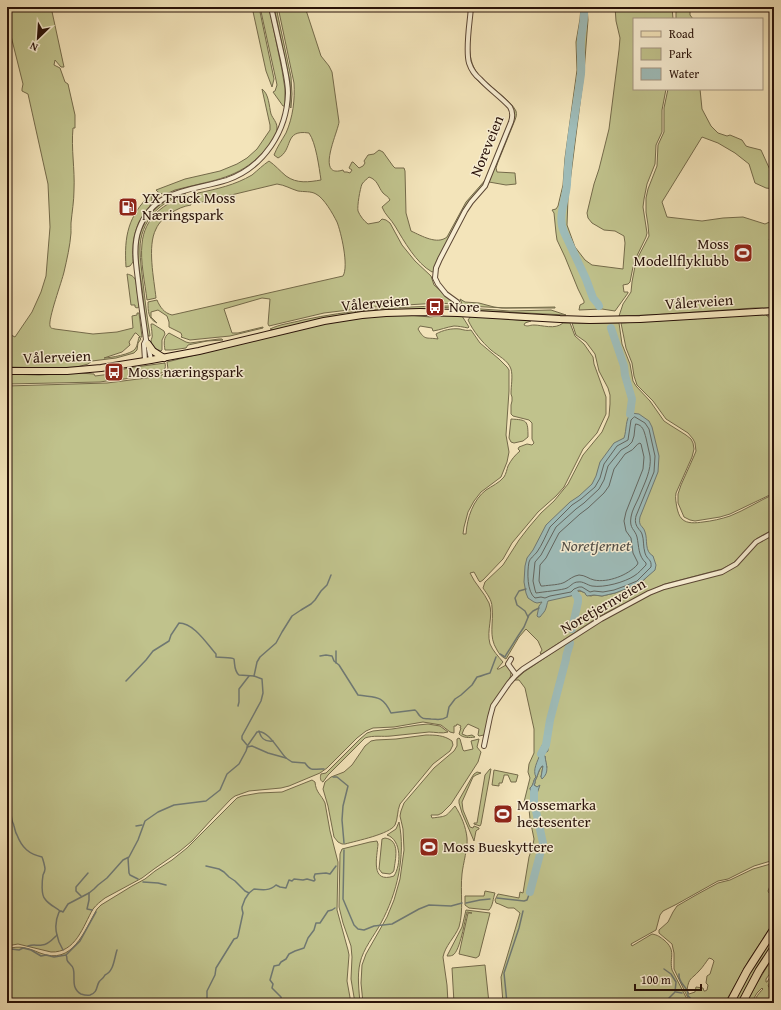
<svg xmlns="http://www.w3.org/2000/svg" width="781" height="1010" font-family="'Gentium Book Plus',serif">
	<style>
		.green { fill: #c0c28c; stroke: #746a4a; fill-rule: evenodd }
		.water { fill: #9ebcb9; stroke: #6f7872 }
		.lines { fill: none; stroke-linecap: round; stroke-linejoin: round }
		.shore { stroke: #636660; stroke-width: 1 }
		.stream { stroke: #6f7872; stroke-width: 1.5 }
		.river { stroke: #9ebcb9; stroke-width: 8 }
		.street-casing { stroke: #5b4634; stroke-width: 6 }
		.primary-casing { stroke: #281108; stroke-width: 8 }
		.highway-casing { stroke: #281108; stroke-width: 9 }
		.street { stroke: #f7edd2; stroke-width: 4 }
		.primary { stroke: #f3e4ba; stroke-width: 6 }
		.highway { stroke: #f3e4ba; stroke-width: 7 }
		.labels { text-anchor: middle; stroke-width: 3; stroke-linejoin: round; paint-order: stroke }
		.street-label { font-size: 15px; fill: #281108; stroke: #f7edd2 }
		.poi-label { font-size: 15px; fill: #281108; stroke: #f7edd2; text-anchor: start }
		.water-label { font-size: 16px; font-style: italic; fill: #514d46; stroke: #f7edd2 }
	</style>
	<rect width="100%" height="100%" fill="#f3e4ba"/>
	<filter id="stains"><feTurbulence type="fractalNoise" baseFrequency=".005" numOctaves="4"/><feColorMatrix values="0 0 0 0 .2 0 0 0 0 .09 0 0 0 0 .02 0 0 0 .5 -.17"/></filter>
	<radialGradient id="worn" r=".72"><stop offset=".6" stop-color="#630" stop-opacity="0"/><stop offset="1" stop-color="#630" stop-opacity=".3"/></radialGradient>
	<g class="green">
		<path d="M7 7H51L64 67H61L55 60 54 65 60 68 65 82 68 84 75 115V128H73C71 149 75 169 74 190 74 201 72 212 71 223 71 227 71 230 71 233 70 246 67 259 64 272 62 281 48 319 50 326 51 329 52 328 55 329L93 334 117 332 133 328 132 316 137 315V313H139L142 337H140L136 333H135L129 342 130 345 122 352 104 358C110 358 132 354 135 349 137 347 138 341 139 337L141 339 138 343 137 350 134 353 116 358 92 361 88 364 77 367 55 368 7 367V333L15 337 32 312 41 292 46 276 50 227 48 184 28 94 22 91V89L23 84 7 20Z"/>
		<polygon points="252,7 259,7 274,79 272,87 266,71"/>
		<polygon points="260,7 269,7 282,70 285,89 285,106 283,106 273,92 275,91 277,85 276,80"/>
		<polygon points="274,7 276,7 291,77 292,94 291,108 290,107 290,82"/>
		<path d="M278 7H305L321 56 329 66 332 72 339 122C338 132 315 179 343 170L344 172H347L350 173 352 170 349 168 352 162H353L359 168 363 166 365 163 364 161 368 155 374 154 379 150 383 152 393 166 395 168H404L405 171 406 213 411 231C422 236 437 245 447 237L466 202 487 178 509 122 511 113 507 105 478 81 471 72 469 68 467 46 470 67 508 105 511 111V119L486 180 479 192 469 203 435 271 432 272C416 263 404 241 395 226 391 219 385 215 382 207L390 200C388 196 386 196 383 193 378 187 378 180 369 177 367 179 364 181 362 184 360 189 357 206 358 211 360 216 364 221 368 224L379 222 382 219 386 220 390 223 402 245 415 261 431 276 434 285 454 303 453 304 439 303 373 307 324 313 269 326 268 324 270 299 262 298 224 309 232 333H238L263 327V328L230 336 190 340 181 337 182 336 181 333 169 327V322L167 316 158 310 151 312V317L157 323C148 319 148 311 148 302L157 300C160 307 164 313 172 315L343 276C349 266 341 232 337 222 333 214 324 198 316 194 311 191 304 192 298 191 291 189 285 185 277 184L198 203 196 195 198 193C217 189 235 185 252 175 258 170 263 165 269 161 275 165 280 171 286 176 297 184 309 182 321 180 319 167 316 143 309 133 283 129 294 150 278 158L274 155C277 147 282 140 286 133 293 117 295 100 294 83Z"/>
		<path d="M472 7H473C471 28 464 57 478 74 487 85 511 100 516 111 517 115 516 117 515 120L498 162 496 168 497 172 515 173 516 184 506 185 489 182 514 112 475 72 470 60 469 42Z"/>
		<polygon points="581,7 587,7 588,20 584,72 568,198 567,225 575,247 585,260 592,265 623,269 625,243 624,236 615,231 604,230 592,223 588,218 587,213 594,184 599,169 609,129 619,50 620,38 616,21 615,7 672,7 673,19 634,19 634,89 666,89 662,110 662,132 656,145 655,164 647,184 644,199 643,207 647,233 646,237 634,262 630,282 628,284 623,285 624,292 628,292 628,293 615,311 602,309 579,310 580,305 584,303 584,301 578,289 565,257 557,240 556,233 554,213 552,210 556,209 558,206 563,185 565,158 577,70 576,42 580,19"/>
		<polygon points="676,7 690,7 690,15 693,19 676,19"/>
		<path d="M262 89C269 94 269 106 271 114 273 119 277 122 277 128 277 136 271 144 266 149 243 176 220 179 187 187 183 188 179 189 175 190 168 193 162 197 156 190L185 179 220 171 237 164 247 158 257 149 270 130V125Z"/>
		<polygon points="668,89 700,89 702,109 711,126 718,133 727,136 730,135 742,140 746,146 749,147 761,150 771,172 774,175 774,189 766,188 755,183 749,164 735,153 718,143 702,137 662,202 667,217 702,221 723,218 743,217 765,224 774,220 774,232 769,240 771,240 774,235 774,308 754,308 652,315 619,316 623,304 631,292 632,282 636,261 649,236 648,225 646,212 646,198 648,189 657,166 658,145 664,132 664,108"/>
		<path d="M183 193 186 194C160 201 140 221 140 249 140 260 142 272 143 283 145 300 147 318 150 335V336H148C145 320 144 304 142 288 140 274 137 259 138 245 141 218 158 201 183 193Z"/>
		<path d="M151 194C155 205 144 212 139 222 136 229 133 238 133 246 132 252 133 257 133 262L130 266 126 267C124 236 128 216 151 194Z"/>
		<path d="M188 196 191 205C184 206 177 209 171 213 165 217 159 222 156 229 147 246 154 279 156 298L147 300C145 283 140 261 142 244 144 218 164 202 188 196Z"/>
		<path d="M127 274C131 275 134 276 136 281L139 307 137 308 135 307V305H131Z"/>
		<polygon points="460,299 465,302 479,303 494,307 502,308 555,307 555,308 506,308 467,306 462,304"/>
		<path d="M442 306H454L452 308 439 307 422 309 388 310 322 319 273 330 270 329C280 324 292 323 303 320 349 310 395 307 442 306Z"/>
		<polygon points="467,308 510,311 551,310 566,315 467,310 466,309"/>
		<polygon points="774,314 774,315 766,315 770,318 774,318 774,493 730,514 720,517 695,521 690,520 684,517 678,503 678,494 681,485 694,456 696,451 695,443 693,439 688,433 666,419 653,401 637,385 634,376 632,363 626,348 621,323"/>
		<path d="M391 315H409L430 317 445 315 462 316 469 327 468 328C463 327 458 326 454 326 447 327 440 330 433 331L432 328 420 326 418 329C425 341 426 337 438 339L436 334C443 330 452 328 460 329 464 330 467 331 471 330L480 343 499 359 507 367 509 370V391L506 435 509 452 507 462 501 477 481 492 474 501 468 512 464 527 463 534H466C467 518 473 500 486 490 492 486 499 483 504 477 506 474 507 469 508 466 511 460 515 455 520 451L518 449 519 447 527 444 532 445 534 443 532 439V423L529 420 513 416 511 414V405L512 401V397L511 394C511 386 513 376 511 369 508 360 498 356 491 350 482 342 473 331 468 320L471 316 531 321 525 323 524 325C528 327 529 325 534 325 542 325 555 330 563 323H570L575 336 584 344 593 357 594 364 606 397V414L597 433 583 449 564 487 556 496 538 512 512 543 503 559 483 580 480 582 479 581 474 572 470 573C475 584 484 592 489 603 494 616 486 630 490 644 493 651 498 656 503 662L497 669H499L506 665C508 668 511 670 511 673 512 680 495 700 491 707 487 716 488 726 484 735L479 736 478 735 479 729 468 724 464 729 462 734 467 736 472 735 475 737C469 738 463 738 459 734L461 728H460L461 726 457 724 456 726H454V733L450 732 441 725 423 722 394 727 373 728 366 731 357 738 327 768 320 773 289 786 281 788 249 791 235 796 231 799 212 819 192 841 180 851 154 869 142 878 105 898C101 901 96 905 93 909 83 926 76 953 51 952L18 944 7 946V386L107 383 154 377 162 375 165 373 168 369 167 362 324 323 345 320Z"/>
		<path d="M572 323H619L622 344 630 364 633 381 636 386 650 401 664 421 670 425 686 435 691 439 693 443 694 449 692 457 676 493C675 498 676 502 677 508 678 512 679 516 682 519 687 524 696 523 703 522 712 521 721 519 730 516 745 510 759 501 774 494V529L756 539 742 556 733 563 722 569 665 584 647 592 600 616 542 654H541L540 653 542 650 538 641 526 629 519 637 506 659C502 657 499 654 497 650 488 636 494 623 492 607 492 600 487 594 483 588L485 582 503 565 519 540 529 527 541 513 554 501 568 484 583 455 602 432 609 416 610 404V395L608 388 599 371 595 354 586 342 576 335ZM650 574 641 583 615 593 602 596 594 595 591 596 586 595V593L580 591 576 592 533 579Z"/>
		<path d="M151 324H153L164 331 165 334 162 340V350L161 351C156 349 151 347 151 341 151 339 153 337 152 334 152 330 151 327 151 324Z"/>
		<path d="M169 333 186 342 190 343 219 339H222L223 340 207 341 188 345 186 348 172 350H165C164 344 163 337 169 333Z"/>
		<path d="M165 363C166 368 165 372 159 374L117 380H115L114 372 128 368Z"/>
		<polygon points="79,373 94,374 95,376 111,374 113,380 100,382 7,384 7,374 39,375"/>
		<path d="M511 419C527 420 528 420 528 437L523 441 514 443 511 442 509 438Z"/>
		<path d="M774 534V860L754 866 728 879 718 881 677 904 663 911 660 915 656 930 631 944 632 946 652 934C658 935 660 937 664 940 677 951 669 957 672 970L689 1003H503L501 977 520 913 514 908H508L499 904 496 903 495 900 498 894 519 898 520 892 523 893 529 857 533 845 534 839 530 819 529 809 528 806 524 802 530 778 528 772 529 764 534 753V729L525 688 519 680H515L524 672 592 626 652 594 665 588 724 573 736 566 757 544ZM542 745 548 751 542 754 545 756 546 765 547 767 541 777 543 766H542C538 771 538 776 535 781V783L534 785 537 787 539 786 534 802 530 788C534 785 533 780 536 777Z"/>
		<path d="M428 724 440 726 448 732C442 734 435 732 429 732 416 733 404 735 391 736 383 737 373 735 365 738L328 775 323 782C320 781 320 777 321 774L326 773 360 739 367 733 373 731 392 729 418 725Z"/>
		<path d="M426 735C435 735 444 735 452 741L453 745 450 751 433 764 400 804C397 811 398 819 395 825 390 834 356 841 345 844H342L338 842 334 837 328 806 323 789 325 782 331 777 344 772 352 765 365 746 371 741 376 740 396 739Z"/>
		<path d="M459 738 460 739 463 750 464 751 473 749 471 741 479 739 477 747 481 752 478 762 451 804 442 813 438 815H431L432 818C448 816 445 817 455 806 461 815 466 827 467 838 468 847 463 864 462 874 460 892 464 910 459 927 455 937 445 946 443 957L447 985 448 1003H363L361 983 362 965 366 954 387 917 394 900 400 879 404 850 403 829 400 816 401 811 404 803 434 768 454 751 457 746V739Z"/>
		<polygon points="490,769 491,769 481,824 480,826 474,824 474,823 477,823 485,775"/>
		<polygon points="494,770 518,775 516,782 511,782 508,775 504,775 504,776 502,783 499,783 499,786 492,785"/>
		<polygon points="477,772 481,773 476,775 473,777 462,802 463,810 470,827 473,828 474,826 479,828 479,829 477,830 476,831 474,841 462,813 459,803 459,800 472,777 474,774"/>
		<path d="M312 780 315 782C316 793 321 794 325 803L330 831 338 862 337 910 348 950 349 955 347 981 351 1003H7V949C20 945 28 948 40 953 73 966 84 931 97 909L101 905 132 886 145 879 155 871 172 860 187 848 237 798 242 796 259 793 282 792Z"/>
		<path d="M399 822C406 856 397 893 381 923 374 936 363 949 360 963 357 976 359 990 360 1003H355L351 979 352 957 351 946 343 923 339 907 340 854 342 849 370 842 377 841 378 844C377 857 370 884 394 876 401 865 402 840 387 835L396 829Z"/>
		<path d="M385 838C401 840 395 860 394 870L393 872 390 874 382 873 379 869 382 839Z"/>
		<path d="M774 863V882L770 886 768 891 769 893H771V890L774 887V922L749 960 725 1003H692L688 998 674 969V953L672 944 659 933V930L668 922 673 912 677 906 696 895 718 883 730 880 753 869ZM709 958 712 959 714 961 710 974 707 976 706 983 708 985 707 990 705 991H704L703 988 696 987 695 992 689 994 687 990C689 977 691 980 699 971 703 967 706 962 709 958Z"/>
		<path d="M485 891 495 893C493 898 493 906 489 910L469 908 465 905V896H484Z"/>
		<path d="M466 910 490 913 479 956 476 958 459 954 468 913H472L467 912C465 920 460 951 453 955 451 956 450 956 447 956L448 954 462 927Z"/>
		<polygon points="774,934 774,943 761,963 738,1003 733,1003 745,980"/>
		<path d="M774 955V968L766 979V982H767L774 971V982L771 980 768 986 769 987 770 995 772 996 774 993V1003H754C755 998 759 993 763 989L762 988 757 993 751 1003H746L756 985Z"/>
		<polygon points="485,965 489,1003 454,1003 452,968"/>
	</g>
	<g class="water">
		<path d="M631 413 639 414 649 421 652 427 659 456 658 472 640 517C638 527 643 525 645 532 648 540 644 551 653 556L656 565 655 570 639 584 615 593 602 596 594 595 587 596 586 595 585 593 579 590 576 592 575 595 548 601C547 603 547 605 546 608 545 612 542 614 540 617H538L537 616 539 606 542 602 537 603 534 602 528 598 526 593 524 582 525 566 527 558 533 550 546 525 570 502 579 496 592 484 596 476 600 462 614 443 624 438C627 429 625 420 631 413Z"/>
		<path d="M545 744 548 747V751L542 754 545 756C546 765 550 772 542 779L541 777 543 766H542C538 770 538 776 535 781V783L534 785 537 787 540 785 534 802H533L530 788C534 785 533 780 536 777 532 770 538 761 540 754 540 753 541 748 541 747Z"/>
	</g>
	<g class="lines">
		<g class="shore">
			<path d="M635 417 645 423 649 429 655 456 654 472 636 516C635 520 635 524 638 528 639 530 641 531 642 534 644 539 643 547 645 553 647 560 652 559 651 567L637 581 625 586 614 590 603 592 594 591 590 592 582 587H579L574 589 571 592 550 596 545 598 541 597 535 598C527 592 527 572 529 562 530 558 534 556 537 552 542 545 546 535 550 527L572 505 581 499 595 487 600 478 604 464 617 446 628 440 631 420 633 418Z"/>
			<path d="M636 424C643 425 644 431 646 438 647 444 649 450 650 456 652 470 644 484 639 497 636 504 632 510 631 517 629 529 635 529 637 537 639 546 638 556 646 563V565C642 569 639 573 634 576 625 582 604 588 592 586 587 585 583 581 578 582 573 582 571 586 567 588 563 590 542 592 536 593L535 590 533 581 535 562 541 555 556 527 576 509 584 503 599 489 604 480 608 466 621 450 628 446 632 442 634 436 635 427Z"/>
			<path d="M638 444 640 443 641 444 644 457 643 469 626 512 624 521 626 531 631 538 633 553 638 563 637 565C628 575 608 583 594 580 589 579 585 575 579 575 573 576 570 579 565 582 560 585 549 585 543 586H541L539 581 540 565 546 558 559 533 580 514 588 508 604 493 609 486 614 469 625 454 632 450Z"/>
		</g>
		<g class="stream">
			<polyline points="526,589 519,591 515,598 517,605 525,611 528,617"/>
			<polyline points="336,651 336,663"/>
			<polyline points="500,654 505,657 506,655 518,636 524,627 529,615 533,611 539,608"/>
			<path d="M320 656 326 655 332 656 334 661 339 665 358 695C375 698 382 694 391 713L415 710C418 712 418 715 421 717 424 720 427 718 431 719 437 719 441 721 447 717L449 707 455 699 461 695 472 685 477 677C483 676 485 674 490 673L496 657"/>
			<polyline points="254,676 257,662 260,657 276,643 282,632 292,616 301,610 311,604 315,600 321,591 327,585 331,575"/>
			<path d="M126 681 146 660 153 651 169 641 171 635 179 623C194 623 207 644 216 654V657C222 658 231 657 234 659 235 665 234 671 239 675L254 676 262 679 263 693 261 701 242 736V739L247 745"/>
			<polyline points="238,706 239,702 239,689 249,676"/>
			<path d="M259 731C261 739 265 742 273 741"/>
			<path d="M247 747 252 746 268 753 286 758 292 762 305 763C312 773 314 768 324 769"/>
			<polyline points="333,777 337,777 348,786 343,806 342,820 344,843"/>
			<path d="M7 802C12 808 10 812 12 820 13 825 13 821 14 826 15 829 15 832 17 835 22 848 29 854 42 857 43 859 45 867 45 869 45 871 44 873 43 875 42 881 41 895 45 899 48 904 55 907 60 911"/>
			<polyline points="136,826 142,825"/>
			<polyline points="344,850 343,899 354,925 358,929 364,930 374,926 392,924 419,909 429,905 451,906 462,903"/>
			<polyline points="128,858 129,873 130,875 138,879"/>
			<path d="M206 866 219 869 224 872 229 877 235 881 245 891 249 893 254 889C262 890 270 891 276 885L280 887 286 888 289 880 292 881 294 879 303 880 307 879 314 881 315 880 314 877 315 874 326 873 330 874 336 866"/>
			<polyline points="143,882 158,883 166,885"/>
			<polyline points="89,893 89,900 87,909 92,910"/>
			<polyline points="81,896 76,891 76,887 88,873"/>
			<polyline points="497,898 524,901 527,900 530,892"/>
			<polyline points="466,903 480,900 490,899"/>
			<polyline points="57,935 59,942 63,950"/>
			<path d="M28 946C34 944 37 946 42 945 48 945 53 939 57 935 55 928 56 919 59 912L61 911 63 912 68 904 89 893 94 889 98 885 107 878 123 860 129 857 138 840 145 821 158 812 174 805 206 801 220 790 227 774 239 764 246 751 248 745 257 732C268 729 279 751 286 758"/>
			<polyline points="7,952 11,949 19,950 23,948 31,950 41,956 46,955 54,957 66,955 80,941 96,912"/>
			<path d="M66 955C67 956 67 958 67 960 68 963 72 965 73 968 76 976 70 988 81 994 84 995 87 996 90 995 98 992 96 987 99 982 101 979 103 979 105 975 114 971 114 959 117 950"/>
			<polyline points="664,969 671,974 676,982 675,992 664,1003"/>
			<path d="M679 974C678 985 689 986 688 996L696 1003"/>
			<polyline points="676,992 682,993"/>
			<polyline points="206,1003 207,1000 207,991 215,975 216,968 234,939 237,938 238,936 243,913 242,909 242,907 245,899 249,893"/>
			<polyline points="282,1003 281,997 272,988 273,984 270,980 274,966 279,965 281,962 286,959 289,954 295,951 304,948 308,938 314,930 316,923 320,923 328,911 332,910 335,908"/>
			<polyline points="507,1003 504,973 519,928 523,911"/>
		</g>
		<g class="river">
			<path d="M584 7C585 19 582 29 581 40 580 52 582 63 581 74 576 111 568 147 567 184 566 200 557 217 564 232L586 279 593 298 598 304 599 306"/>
			<polyline points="611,328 624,366 625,375 632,399 630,414"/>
			<polyline points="572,629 578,602 578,598 576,595"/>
			<path d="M541 754 546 745 550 720 566 659C566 654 569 649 570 643"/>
			<polyline points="530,892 543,843 534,802 534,792"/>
		</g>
		<defs>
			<g id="street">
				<path d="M459 313 457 302 446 294 438 284 435 278 436 268 440 259 465 211 471 202 485 186 511 122C513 116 513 112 510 107 501 97 489 89 480 79 475 75 471 69 469 63 465 49 470 22 471 7"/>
				<path d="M151 360 148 344 146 340C144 323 141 306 139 289 137 269 132 248 139 229 154 188 193 191 227 180 264 167 287 131 288 93 288 82 285 71 283 60 279 43 275 25 271 7"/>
				<polyline points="145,361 144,344 146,340"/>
				<polyline points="511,659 508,664 516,675"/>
				<polyline points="484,746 490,717 493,706 509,683 516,675 523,669 601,619 649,593 664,587 722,572 736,564 756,542 774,532"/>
			</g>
			<g id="primary">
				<polyline points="148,344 153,351 164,358"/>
				<polyline points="7,371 67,371 101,368 151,360 199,351 324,321 362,315 386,313 420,312 458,313 560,319 590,320 640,319 774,311"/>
			</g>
			<g id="highway">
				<polyline points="730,1003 747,971 774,929"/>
				<polyline points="742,1003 759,971 774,948"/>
			</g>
		</defs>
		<use href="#street" class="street-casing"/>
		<use href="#primary" class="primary-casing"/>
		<use href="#highway" class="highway-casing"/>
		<use href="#street" class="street"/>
		<use href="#primary" class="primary"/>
		<use href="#highway" class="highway"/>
	</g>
	<defs>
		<symbol id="fuel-square" viewBox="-11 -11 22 22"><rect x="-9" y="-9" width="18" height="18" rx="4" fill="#8f2418" stroke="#f7edd2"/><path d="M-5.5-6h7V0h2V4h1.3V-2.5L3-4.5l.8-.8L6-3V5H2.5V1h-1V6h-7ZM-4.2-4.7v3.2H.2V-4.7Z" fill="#fff"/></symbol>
		<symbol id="stadium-square" viewBox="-11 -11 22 22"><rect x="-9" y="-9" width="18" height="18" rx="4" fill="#8f2418" stroke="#f7edd2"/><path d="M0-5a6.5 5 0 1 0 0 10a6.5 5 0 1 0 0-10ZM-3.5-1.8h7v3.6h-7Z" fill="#fff"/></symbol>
		<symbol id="bus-square" viewBox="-11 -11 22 22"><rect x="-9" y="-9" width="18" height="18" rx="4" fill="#8f2418" stroke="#f7edd2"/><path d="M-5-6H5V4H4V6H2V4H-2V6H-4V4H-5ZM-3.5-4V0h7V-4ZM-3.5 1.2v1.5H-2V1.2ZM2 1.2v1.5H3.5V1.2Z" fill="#fff"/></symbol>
	</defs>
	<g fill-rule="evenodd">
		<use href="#fuel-square" x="117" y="196" width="22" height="22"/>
		<use href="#stadium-square" x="732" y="242" width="22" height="22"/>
		<use href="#bus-square" x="424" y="296" width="22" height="22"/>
		<use href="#bus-square" x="103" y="361" width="22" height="22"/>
		<use href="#stadium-square" x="492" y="803" width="22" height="22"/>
		<use href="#stadium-square" x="418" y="836" width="22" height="22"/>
	</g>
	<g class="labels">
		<g class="street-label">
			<text transform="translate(487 146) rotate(-68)" y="5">Noreveien</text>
			<text transform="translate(699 302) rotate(-4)" y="5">Vålerveien</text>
			<text transform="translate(375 303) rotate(-5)" y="5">Vålerveien</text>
			<text transform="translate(57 357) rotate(-2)" y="5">Vålerveien</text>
			<text transform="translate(603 606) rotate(-30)" y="5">Noretjernveien</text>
		</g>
		<g class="poi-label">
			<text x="142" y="203">YX Truck Moss<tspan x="142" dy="17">Næringspark</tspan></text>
			<text x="729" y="249" text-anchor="end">Moss<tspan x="729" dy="17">Modellflyklubb</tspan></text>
			<text x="449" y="312">Nore</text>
			<text x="128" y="377">Moss næringspark</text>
			<text x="517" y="810">Mossemarka<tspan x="517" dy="17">hestesenter</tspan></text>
			<text x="443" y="852">Moss Bueskyttere</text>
		</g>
		<g class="water-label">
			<text x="596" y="551">Noretjernet</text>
		</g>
	</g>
	<rect width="781" height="1010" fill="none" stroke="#f3e4ba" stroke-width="24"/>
	<rect x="8" y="8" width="765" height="994" fill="none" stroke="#281108" stroke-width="2"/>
	<rect x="12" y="12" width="757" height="986" fill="none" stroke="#281108"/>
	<rect x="633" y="18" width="130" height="72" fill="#f7edd2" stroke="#a49581"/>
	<rect x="641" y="31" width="20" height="6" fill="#f3e4ba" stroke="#a49581"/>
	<text x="669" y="38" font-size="12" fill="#281108">Road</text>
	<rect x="641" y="48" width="20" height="12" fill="#c0c28c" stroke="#a49581"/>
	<text x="669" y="58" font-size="12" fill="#281108">Park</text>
	<rect x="641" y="68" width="20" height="12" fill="#9ebcb9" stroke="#a49581"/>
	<text x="669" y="78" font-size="12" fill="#281108">Water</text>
	<g transform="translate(38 38) rotate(205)" stroke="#f7edd2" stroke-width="3" paint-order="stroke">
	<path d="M0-3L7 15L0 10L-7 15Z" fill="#281108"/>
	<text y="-6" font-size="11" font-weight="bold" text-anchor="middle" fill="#281108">N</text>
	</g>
	<path d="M635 984v6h66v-6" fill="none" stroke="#281108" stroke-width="2"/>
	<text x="641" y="984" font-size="12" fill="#281108" stroke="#f7edd2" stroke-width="3" paint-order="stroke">100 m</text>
	<rect width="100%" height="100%" filter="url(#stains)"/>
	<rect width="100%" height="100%" fill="url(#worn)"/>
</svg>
